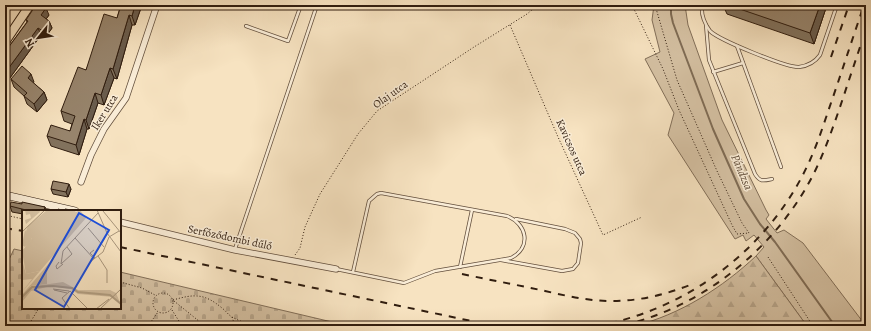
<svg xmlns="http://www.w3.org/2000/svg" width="871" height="331" font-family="Alegreya,serif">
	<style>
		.grass { fill: #d5c1a3; stroke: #826f59 }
		.forest { fill: url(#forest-firs); stroke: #826f59 }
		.cemetery { fill: url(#cemetery-stones); stroke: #826f59 }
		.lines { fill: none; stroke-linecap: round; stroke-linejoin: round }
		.stream { stroke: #7f6c55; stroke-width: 2 }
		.lane-casing { stroke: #624e3c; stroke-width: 4 }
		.street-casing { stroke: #624e3c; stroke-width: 7 }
		.secondary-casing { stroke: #301d0f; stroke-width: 8 }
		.primary-casing { stroke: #301d0f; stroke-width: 10 }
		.path { stroke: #301d0f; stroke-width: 1; stroke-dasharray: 1 2; stroke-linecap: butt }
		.lane { stroke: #faedd7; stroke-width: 2.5 }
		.street { stroke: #faedd7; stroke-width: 5.5 }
		.secondary { stroke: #faedd7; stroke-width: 7 }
		.primary { stroke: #f7e3c1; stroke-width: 8 }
		.rail { stroke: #301d0f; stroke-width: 2; stroke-dasharray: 7 7; stroke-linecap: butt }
		.wall { fill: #82725d; stroke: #301d0f }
		.shaded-wall { fill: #6a5c4c; stroke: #301d0f }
		.building { fill: #97846c; stroke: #301d0f }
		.labels { text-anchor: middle; stroke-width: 3; stroke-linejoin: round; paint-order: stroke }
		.street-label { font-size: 11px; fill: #301d0f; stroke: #faedd7 }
		.water-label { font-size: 12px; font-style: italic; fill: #64513e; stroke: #faedd7 }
		.inset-river { fill: none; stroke: #b3a084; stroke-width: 2 }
		.inset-road { fill: none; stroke: #a7947a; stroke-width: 1 }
		.view { fill: #1d4ed8; fill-opacity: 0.15; stroke: #1d4ed8; stroke-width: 2 }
		.inset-edge { fill: none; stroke: #301d0f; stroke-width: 2 }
	</style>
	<defs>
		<pattern id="forest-firs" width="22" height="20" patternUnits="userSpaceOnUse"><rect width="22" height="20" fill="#d5c1a3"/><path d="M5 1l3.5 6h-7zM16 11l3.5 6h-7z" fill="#b7a58b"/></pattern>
		<pattern id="cemetery-stones" width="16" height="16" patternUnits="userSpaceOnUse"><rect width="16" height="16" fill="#d5c1a3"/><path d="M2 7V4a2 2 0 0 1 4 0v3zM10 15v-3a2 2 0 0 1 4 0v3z" fill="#b7a58b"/></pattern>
	</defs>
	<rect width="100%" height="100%" fill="#f7e3c1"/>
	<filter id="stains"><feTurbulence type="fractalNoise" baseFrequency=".005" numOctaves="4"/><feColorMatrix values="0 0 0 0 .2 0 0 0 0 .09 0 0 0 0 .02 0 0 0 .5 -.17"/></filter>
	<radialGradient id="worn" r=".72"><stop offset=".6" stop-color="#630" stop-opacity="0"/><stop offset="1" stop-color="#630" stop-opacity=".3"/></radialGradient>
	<polygon class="grass" points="654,5 685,5 688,25 722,120 766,210 769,215 766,219 777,233 784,230 803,243 866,326 807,326 756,256 764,247 754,235 746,241 743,235 735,239 668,135 674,113 645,59 660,52 652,20"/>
	<path class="forest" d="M756 256 807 326H634C680 315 723 287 756 256Z"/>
	<polygon class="cemetery" points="14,249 23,251 23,308 120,308 120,272 349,326 5,326 5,268"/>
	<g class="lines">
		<polyline class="stream" points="671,5 671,14 673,23 713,129 744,199 760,224 775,242 835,326"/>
		<defs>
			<g id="lane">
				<path d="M702 5C701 14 704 23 710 31 719 40 787 68 799 67 807 66 815 62 820 55L837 5"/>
				<path d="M706 25 709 60 755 174C760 182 763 181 772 179"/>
				<polyline points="246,26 288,41 301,5"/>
				<polyline points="737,46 781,167"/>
				<polyline points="713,72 743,63"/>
				<polyline points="235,249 317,5"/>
				<polyline points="501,260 562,271 573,269 578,263 581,243 580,239 575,233 565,229 516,219"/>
				<polyline points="460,267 472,210"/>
				<path d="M336 269 404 283 435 271 511 258C532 247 527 224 507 216L381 193 377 194 369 201 353 272"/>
			</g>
			<g id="street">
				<polyline points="81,182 91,155 104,129 126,98 157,5"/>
				<polyline points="120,222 235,250 336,269"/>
			</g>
			<polyline id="secondary" points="5,195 75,211"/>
			<polyline id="primary" points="5,42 30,5"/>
		</defs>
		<use href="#lane" class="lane-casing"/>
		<use href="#street" class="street-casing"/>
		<use href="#secondary" class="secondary-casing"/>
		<use href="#primary" class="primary-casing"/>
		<g class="path">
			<polyline points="632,5 663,69 679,110 732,225 737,234 749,233 742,223 717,171 677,80 655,5"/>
			<polyline points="510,25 558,137 603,235 642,217"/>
			<polyline points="5,215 23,219"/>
			<polyline points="295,255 300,248 305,227 320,194 358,134 377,111 474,47 527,14 538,5"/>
			<polyline points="768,257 813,326"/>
			<polyline points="120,282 142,288 155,295"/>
			<circle cx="163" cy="303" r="10"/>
			<path d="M173 300C194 294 204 293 222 308 226 311 229 316 234 318 243 323 253 325 263 326"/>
			<polyline points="174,301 205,326"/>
			<polyline points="172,310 182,326"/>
			<polyline points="232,317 235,326"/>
			<polyline points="5,325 6,326"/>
			<polyline points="28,326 39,308"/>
			<polyline points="148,326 158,312"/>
			<polyline points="278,326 295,324 315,326"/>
		</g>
		<use href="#lane" class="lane"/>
		<use href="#street" class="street"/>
		<use href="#secondary" class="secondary"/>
		<use href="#primary" class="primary"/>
		<g class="rail">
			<polyline points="831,57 849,5"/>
			<polyline points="5,228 23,231"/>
			<polyline points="120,247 495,326"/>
			<path d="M462 274C490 280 518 285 545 291 567 296 589 301 612 301 641 301 668 294 695 283"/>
			<path d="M624 325C706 306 780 244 816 169 825 150 832 130 839 110 848 83 857 56 866 29"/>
			<path d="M596 326C689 310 772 246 810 160 819 140 825 120 832 100 843 68 853 37 864 5"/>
		</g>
	</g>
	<g class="wall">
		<polygon points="54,5 60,5 59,8"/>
		<polygon points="121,5 142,5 135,25 132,25 117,79 114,78 104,105 98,103 89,129 87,129 79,155 51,146 47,136 70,131 72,124 64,121 61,111 117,18"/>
		<polygon points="723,5 827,5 814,44 727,14"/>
		<polygon points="49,15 46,19 49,21 52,28 45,38 41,35 7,82 5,80 5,52 27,22 26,20"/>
		<polygon points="11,79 34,82 33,83 44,92 47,100 37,112 27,104 24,96 14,87"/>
		<polygon points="51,189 71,189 68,197 53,194"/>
		<polygon points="22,204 45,207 47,211 23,211 23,214 12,212 10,206"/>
	</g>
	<g class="shaded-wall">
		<polygon points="5,5 8,5 5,10"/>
		<polygon points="135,5 142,5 135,25 132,16"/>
		<polygon points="820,5 827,5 814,44 810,33"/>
		<polygon points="46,8 49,15 44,22 41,15"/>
		<polygon points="129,15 132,25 117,79 113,69"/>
		<polygon points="49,21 52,28 45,38 43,31"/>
		<polygon points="38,28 41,35 7,82 5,77 5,73"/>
		<polygon points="110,68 114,78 104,105 101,95"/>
		<polygon points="31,74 34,82 31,86 28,78"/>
		<polygon points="44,92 47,100 37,112 34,104"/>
		<polygon points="95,93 98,103 89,129 86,120"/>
		<polygon points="84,119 87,129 79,155 76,145"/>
		<polygon points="69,184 71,189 68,197 66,192"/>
	</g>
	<g class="building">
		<polygon points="36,5 42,5 46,8 41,15 49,21 43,31 38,28 5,73 5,52 28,21 26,20"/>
		<polygon points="121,5 135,5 132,16 129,15 113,69 110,68 101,95 95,93 86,120 84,119 76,145 47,136 51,125 70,131 75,116 61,111 78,67 86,70 104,14 117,18"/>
		<polygon points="728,5 820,5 810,33"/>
		<polygon points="22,66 31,74 28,78 44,92 34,104 24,96 27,93 11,79"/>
		<polygon points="53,181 69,184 66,192 51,189"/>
		<polygon points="11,202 22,204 22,202 45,207 44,211 30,211 10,206"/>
		<polygon points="58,209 65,211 65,209 77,211 58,211"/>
	</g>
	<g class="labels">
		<g class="street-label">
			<text transform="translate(390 94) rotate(-35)" y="4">Olaj utca</text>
			<text transform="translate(104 112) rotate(-58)" y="4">Iker utca</text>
			<text transform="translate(572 147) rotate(66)" y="4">Kavicsos utca</text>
			<text transform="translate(230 237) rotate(12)" y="4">Serfőződombi dűlő</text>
		</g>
		<g class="water-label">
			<text transform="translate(742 172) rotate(67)" y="4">Pándzsa</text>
		</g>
	</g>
	<g transform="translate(22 210)">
		<rect width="99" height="99" fill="#f7e3c1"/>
		<path d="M0 50 4 64 18 61 0 82 10 69 0 70ZM41 72 56 80H88L94 83 99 95 91 87 56 84 49 79 28 76 9 81 0 92V85L7 77Z" fill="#d5c1a3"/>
		<path d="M28 52 25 62V74L9 76 0 85Z" fill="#d5c1a3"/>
		<path d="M25 0H52L54 2 58 0 64 8 18 61 4 64 0 41 10 29 5 26 4 21 6 16Z" fill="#d5c1a3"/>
		<path d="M3 0H17L18 2 4 14 3 10 9 8 8 4 4 5ZM3 20 11 31 3 37 0 35Z" fill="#d5c1a3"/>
		<path class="inset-river" d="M0 87 10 77 31 76 50 78 56 82 88 85 99 94"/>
		<path class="inset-road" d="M75 0 85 23 99 42M81 1 99 23M66 18 82 37M0 22 23 0M53 28 72 49M45 37 50 44 39 54 41 41 53 28 76 3M72 40 68 43 73 48M76 46 85 60V73M37 52 34 56 35 59 41 54M68 52 81 42 87 27 97 21M31 79 47 81M32 80 45 83M48 99 40 88 48 81 66 99M74 99 87 89M78 99 99 79"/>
		<path class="view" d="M57 3 87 20 42 97 13 80Z"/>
		<rect width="99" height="99" class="inset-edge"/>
	</g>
	<rect width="871" height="331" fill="none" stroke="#f7e3c1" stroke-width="20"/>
	<rect x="6" y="6" width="859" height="319" fill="none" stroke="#301d0f" stroke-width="2"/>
	<rect x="10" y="10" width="851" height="311" fill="none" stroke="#301d0f"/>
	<g transform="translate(38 38) rotate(240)" stroke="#faedd7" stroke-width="3" paint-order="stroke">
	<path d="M0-3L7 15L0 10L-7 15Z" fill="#301d0f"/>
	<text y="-6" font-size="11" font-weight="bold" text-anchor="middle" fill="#301d0f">N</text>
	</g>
	<rect width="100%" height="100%" filter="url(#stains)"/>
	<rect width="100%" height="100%" fill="url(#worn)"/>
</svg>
